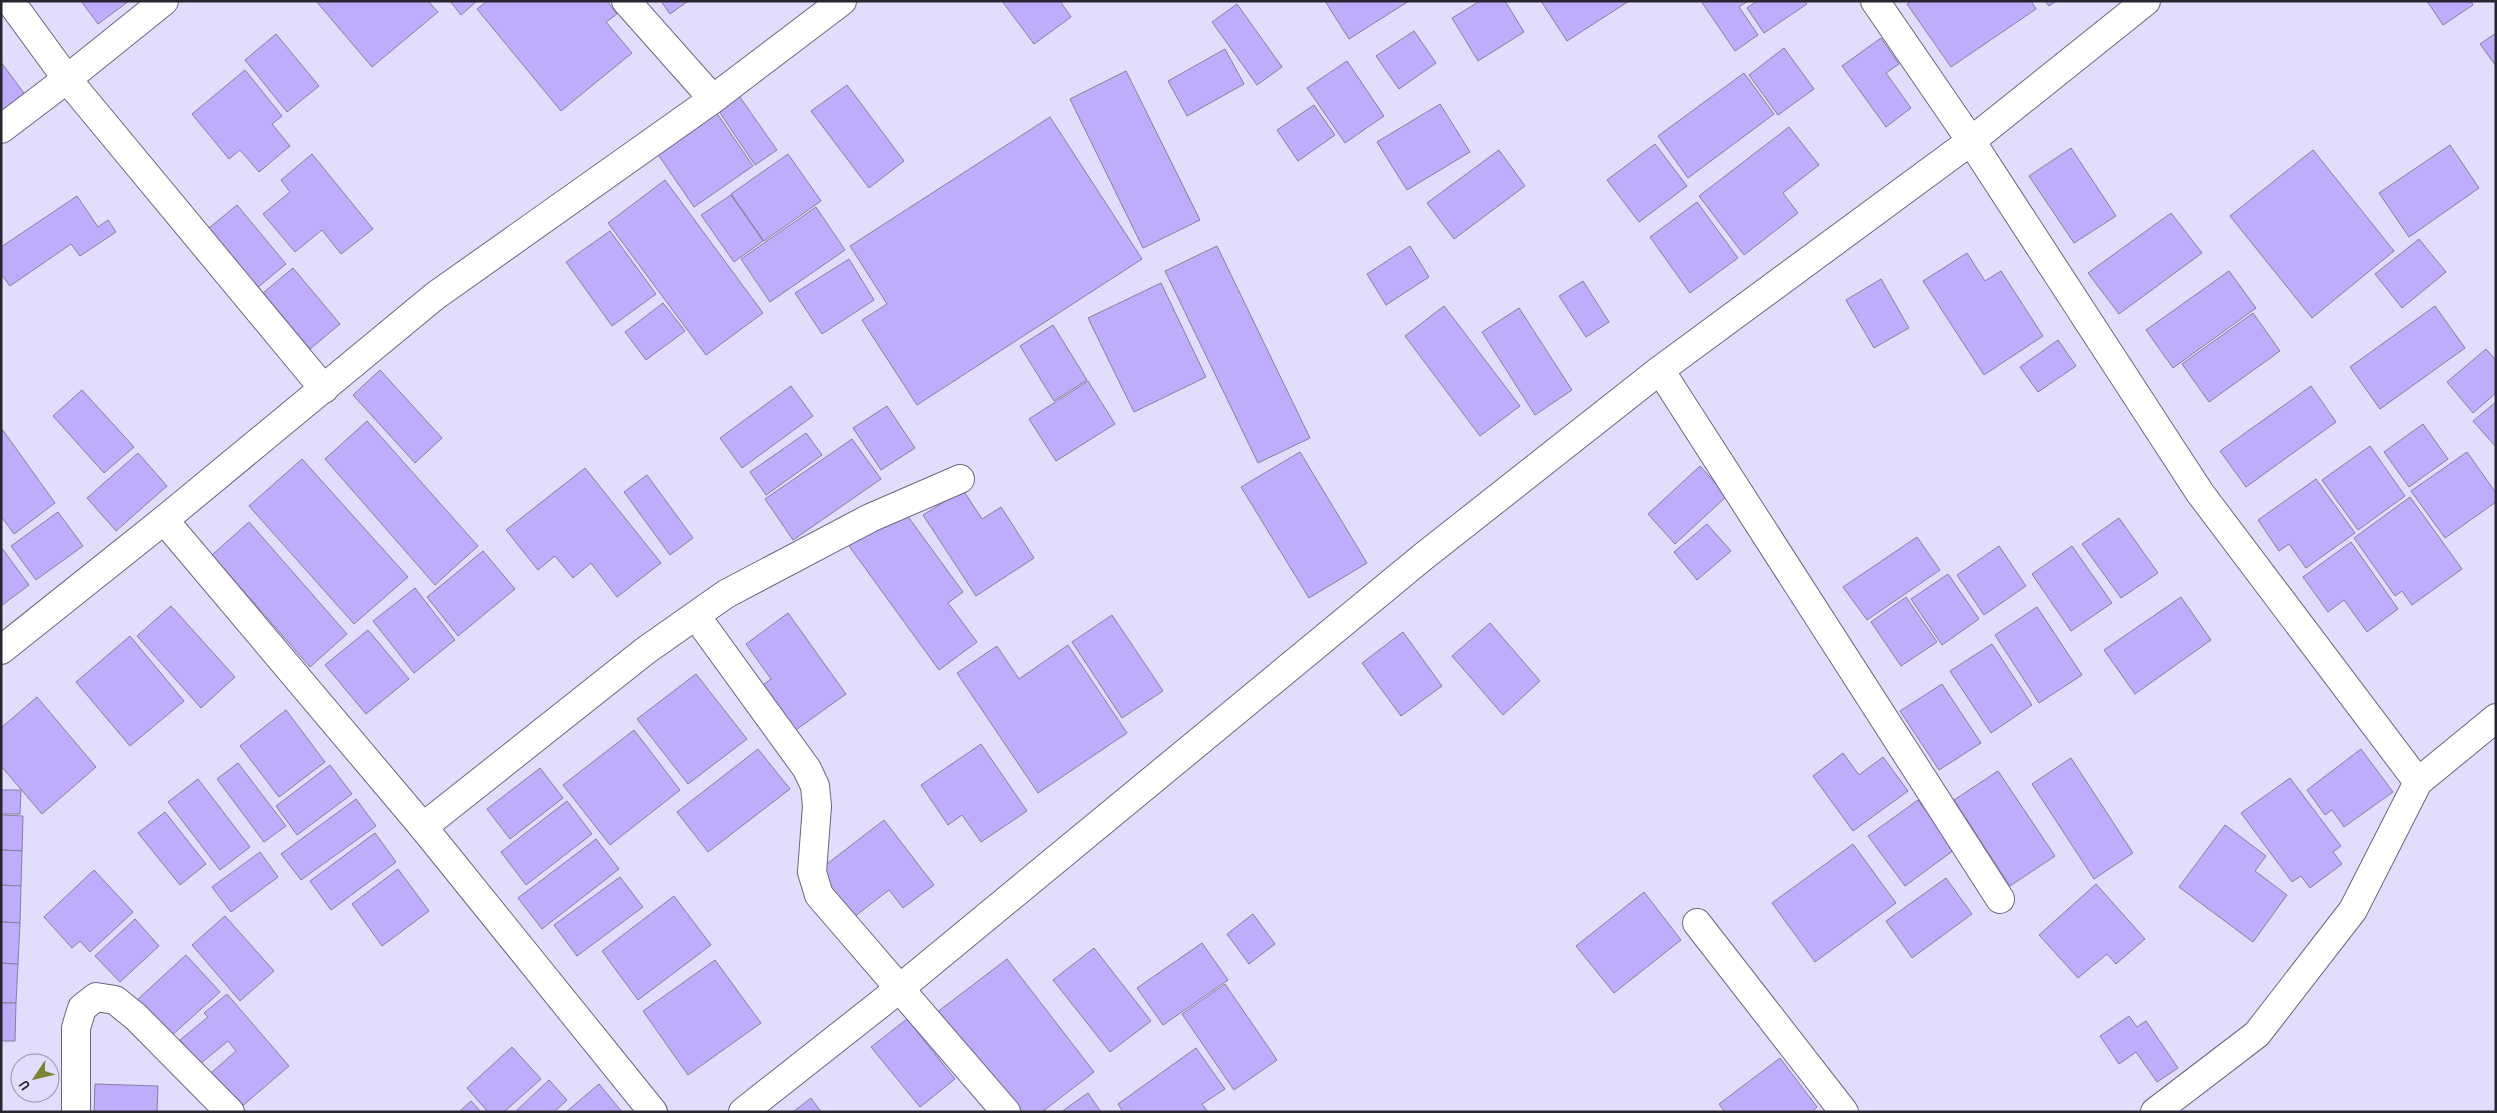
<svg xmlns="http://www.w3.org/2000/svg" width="2497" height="1113" font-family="'Archivo Narrow',sans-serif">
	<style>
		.building { fill: #c0acfd; stroke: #86809d }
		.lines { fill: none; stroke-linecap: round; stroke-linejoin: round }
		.minor-casing { stroke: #6c6682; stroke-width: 30 }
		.minor { stroke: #fff; stroke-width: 28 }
	</style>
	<rect width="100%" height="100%" fill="#e3ddfd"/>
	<g class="building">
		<polygon points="81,1 129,1 98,24"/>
		<polygon points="316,1 428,1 438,12 372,67"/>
		<polygon points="450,1 477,1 461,15"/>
		<polygon points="487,1 607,1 617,14 606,22 632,53 561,111 477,9"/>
		<polygon points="661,1 688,1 670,14"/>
		<polygon points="1002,1 1060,1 1071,17 1034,44"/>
		<polygon points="1325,1 1409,1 1349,39"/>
		<polygon points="1480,1 1505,1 1524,32 1478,61 1452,18"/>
		<polygon points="1541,1 1629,1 1567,41"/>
		<polygon points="1701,1 1748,1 1739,7 1758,35 1735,51"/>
		<polygon points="1757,1 1805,1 1807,4 1764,33 1747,8"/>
		<polygon points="1911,1 2031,1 2036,9 1951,67 1907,4"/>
		<polygon points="2045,1 2056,1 2049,6"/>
		<polygon points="2427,1 2471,1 2473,5 2443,25"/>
		<polygon points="1237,4 1282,67 1257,85 1212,22"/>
		<polygon points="1414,31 1436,63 1399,89 1376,56"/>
		<polygon points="2496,33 2496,66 2480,44"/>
		<polygon points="276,34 319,86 287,112 245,60"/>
		<polygon points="1881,38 1899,64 1886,73 1911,108 1886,127 1842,66"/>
		<polygon points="1784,48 1814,89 1778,115 1749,75"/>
		<polygon points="1225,49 1244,84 1187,116 1168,81"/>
		<polygon points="1347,61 1384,116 1345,143 1307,88"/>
		<polygon points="1,62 26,96 1,113"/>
		<polygon points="245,70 282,116 272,124 290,146 259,172 240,150 229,159 192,114"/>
		<polygon points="1126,71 1200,220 1143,248 1070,99"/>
		<polygon points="1744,73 1774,114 1688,178 1658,136"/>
		<polygon points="847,85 904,161 869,188 811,111"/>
		<polygon points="737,93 777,150 755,165 716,107"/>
		<polygon points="1440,104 1470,152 1407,190 1377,142"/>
		<polygon points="1314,105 1335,135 1298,161 1277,130"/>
		<polygon points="714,109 753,166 694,207 655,150"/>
		<polygon points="1050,117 1142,259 917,405 862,320 887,304 850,246"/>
		<polygon points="1789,127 1819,165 1783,193 1798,213 1744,255 1699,196"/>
		<polygon points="1655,144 1687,186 1639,222 1607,180"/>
		<polygon points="2450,145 2479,188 2409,237 2379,193"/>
		<polygon points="2071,148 2116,216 2074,243 2029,176"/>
		<polygon points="1499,150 1525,186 1454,239 1427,203"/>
		<polygon points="2313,150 2394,251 2312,318 2230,216"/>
		<polygon points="312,154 373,229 341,254 322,230 295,252 263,214 290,192 281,180"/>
		<polygon points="788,154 821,201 764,241 731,194"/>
		<polygon points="665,180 763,313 706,355 608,223"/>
		<polygon points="731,195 763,241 734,262 701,215"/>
		<polygon points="77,196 98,227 108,220 116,232 80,256 71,244 10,286 1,274 1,247"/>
		<polygon points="1697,202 1738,258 1690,293 1650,237"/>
		<polygon points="237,205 286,264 257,288 209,228"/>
		<polygon points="816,207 845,250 770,302 741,259"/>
		<polygon points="2171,213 2202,253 2119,314 2088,273"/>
		<polygon points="610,231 656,294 612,326 566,262"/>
		<polygon points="2419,239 2446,272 2402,308 2375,274"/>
		<polygon points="1217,246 1310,438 1258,463 1165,271"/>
		<polygon points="1410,246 1429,277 1386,305 1367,274"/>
		<polygon points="1967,253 1985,281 2001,271 2043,336 1984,375 1923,281"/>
		<polygon points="849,259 874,300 822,334 795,293"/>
		<polygon points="293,268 340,324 310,349 263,293"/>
		<polygon points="2229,271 2256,308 2173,368 2146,330"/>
		<polygon points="1881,279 1909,328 1874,348 1846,300"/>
		<polygon points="1583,281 1609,322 1586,337 1559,296"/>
		<polygon points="1161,283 1206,377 1134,412 1088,318"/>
		<polygon points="663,303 685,331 646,360 625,332"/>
		<polygon points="1444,306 1520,406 1480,436 1405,336"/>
		<polygon points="2435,306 2465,348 2380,409 2350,367"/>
		<polygon points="1519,308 1572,390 1535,415 1482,332"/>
		<polygon points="2253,313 2280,351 2209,402 2182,364"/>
		<polygon points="1053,325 1087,380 1054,401 1020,346"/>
		<polygon points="2058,340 2076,366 2038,392 2020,367"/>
		<polygon points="2486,349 2496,360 2496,393 2473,413 2447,382"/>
		<polygon points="380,370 442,438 415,463 353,395"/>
		<polygon points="1088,381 1115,424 1056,461 1029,419"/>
		<polygon points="791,386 813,416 742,468 720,438"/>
		<polygon points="2311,386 2336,422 2246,487 2220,451"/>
		<polygon points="82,390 134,447 104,473 53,416"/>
		<polygon points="2496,402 2496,447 2473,421"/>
		<polygon points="887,406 915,448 881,470 853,428"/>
		<polygon points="367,421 478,546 435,585 325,459"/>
		<polygon points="2423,424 2448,459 2409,487 2384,452"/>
		<polygon points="2,429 55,503 14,534 1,516"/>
		<polygon points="806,433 822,455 766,495 750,472"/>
		<polygon points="852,439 881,479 793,540 765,499"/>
		<polygon points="2370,446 2405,496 2358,530 2322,480"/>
		<polygon points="1300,452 1367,563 1309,598 1241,487"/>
		<polygon points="2467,452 2496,493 2496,502 2445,538 2411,491"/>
		<polygon points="138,453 167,486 116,531 87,498"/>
		<polygon points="302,459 408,577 354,624 249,506"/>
		<polygon points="1700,466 1727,496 1675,544 1648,514"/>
		<polygon points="585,468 661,563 617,597 591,563 573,578 555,556 538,570 506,530"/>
		<polygon points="647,475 693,538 670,555 624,492"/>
		<polygon points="2316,479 2355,533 2306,568 2289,544 2279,551 2258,520"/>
		<polygon points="963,490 982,519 1001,507 1034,558 976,596 923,515"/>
		<polygon points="2410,497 2462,569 2412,605 2402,591 2395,596 2354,538"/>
		<polygon points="901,507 963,592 948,603 977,642 939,670 849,546"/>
		<polygon points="58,512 83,546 36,580 11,546"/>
		<polygon points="2119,518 2158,573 2121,598 2082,544"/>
		<polygon points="249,522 347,634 310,667 212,555"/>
		<polygon points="1707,524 1731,551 1697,580 1674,552"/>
		<polygon points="1917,537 1940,570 1867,620 1843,587"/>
		<polygon points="2351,542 2398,609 2367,632 2344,600 2328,612 2303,577"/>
		<polygon points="1999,546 2026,586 1984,615 1957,575"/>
		<polygon points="2072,546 2112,603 2071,631 2032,574"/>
		<polygon points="1,547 29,585 1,606"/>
		<polygon points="483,551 515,589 458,636 427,597"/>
		<polygon points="1948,574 1979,619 1942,645 1911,599"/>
		<polygon points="415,588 455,640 414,673 373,621"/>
		<polygon points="1906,597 1937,642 1901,666 1871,622"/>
		<polygon points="2181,597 2211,640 2135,694 2104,650"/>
		<polygon points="171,606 235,677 201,708 137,636"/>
		<polygon points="2037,607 2082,675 2039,703 1995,635"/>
		<polygon points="788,613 846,694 786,737 753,692 771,679 746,644"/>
		<polygon points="1112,615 1163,691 1122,718 1072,642"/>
		<polygon points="1490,623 1540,681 1503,715 1452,656"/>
		<polygon points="368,630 409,679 366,714 325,665"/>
		<polygon points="1403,632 1442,686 1401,716 1362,663"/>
		<polygon points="130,636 184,701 130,746 76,682"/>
		<polygon points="1992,644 2032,705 1991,733 1950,671"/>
		<polygon points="1068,645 1127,733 1038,793 957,673 997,646 1019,679"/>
		<polygon points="696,674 747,739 688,784 637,719"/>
		<polygon points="1942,684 1981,743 1939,770 1900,711"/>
		<polygon points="37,697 96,767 42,814 1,766 1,728"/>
		<polygon points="286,710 325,762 279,797 240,746"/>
		<polygon points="634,730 680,790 610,845 563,785"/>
		<polygon points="981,744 1027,811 981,842 962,815 948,825 921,785"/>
		<polygon points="758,749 790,789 708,852 677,812"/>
		<polygon points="2361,749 2393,792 2344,827 2332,810 2325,815 2307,790"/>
		<polygon points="1843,753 1859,775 1883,757 1908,791 1853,831 1813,776"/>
		<polygon points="2071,758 2133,853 2094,879 2032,784"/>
		<polygon points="238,763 286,826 264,842 217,779"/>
		<polygon points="330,765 352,794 297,835 276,806"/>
		<polygon points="540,768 563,798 510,839 487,809"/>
		<polygon points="1998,771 2055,856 2010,886 1954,800"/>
		<polygon points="2290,778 2341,846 2333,852 2342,864 2310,888 2301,876 2292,882 2241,813"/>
		<polygon points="198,779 250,847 220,870 168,802"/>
		<polygon points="1,790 21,790 20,814 1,814"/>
		<polygon points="356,799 376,826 301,880 281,854"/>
		<polygon points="1918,800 1954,850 1905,886 1868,836"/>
		<polygon points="567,801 592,834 526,885 501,852"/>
		<polygon points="165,812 206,864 180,885 138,833"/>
		<polygon points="1,815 23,816 22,851 1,850"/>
		<polygon points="884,820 934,885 903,908 889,890 850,920 814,874"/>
		<polygon points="2225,825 2266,856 2255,871 2287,895 2253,942 2179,887"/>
		<polygon points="375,833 396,862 331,910 310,881"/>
		<polygon points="596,839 619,869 542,929 518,898"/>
		<polygon points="1853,844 1896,903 1815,962 1772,903"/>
		<polygon points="1,850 22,851 21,886 1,885"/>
		<polygon points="260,852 278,877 231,912 212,887"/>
		<polygon points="398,869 429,911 382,946 352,904"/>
		<polygon points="94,870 133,912 90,952 80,941 72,948 44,917"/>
		<polygon points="620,877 643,907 577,956 554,925"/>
		<polygon points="1946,878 1972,914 1912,958 1886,921"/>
		<polygon points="2096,884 2145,939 2116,964 2107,954 2078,978 2039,935"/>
		<polygon points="1,885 21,886 20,923 1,922"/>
		<polygon points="1644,892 1681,940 1614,993 1576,946"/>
		<polygon points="674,896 711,945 638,1000 602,951"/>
		<polygon points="1253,914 1275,944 1249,964 1227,934"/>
		<polygon points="225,916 274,971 240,1001 192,945"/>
		<polygon points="135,919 159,946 120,982 95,956"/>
		<polygon points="1,922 20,923 18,964 1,963"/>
		<polygon points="1202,943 1228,980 1163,1025 1137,988"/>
		<polygon points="1094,948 1151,1021 1110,1052 1053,980"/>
		<polygon points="186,955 220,992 170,1037 137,1000"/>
		<polygon points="1007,959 1094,1072 1042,1112 1012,1112 936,1013"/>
		<polygon points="715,960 761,1023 688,1075 643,1011"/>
		<polygon points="1,963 18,964 16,1003 1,1003"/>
		<polygon points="1225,984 1277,1060 1234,1090 1182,1014"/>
		<polygon points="227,994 289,1066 240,1108 211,1073 236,1051 228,1041 200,1064 180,1040 208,1017 204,1013"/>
		<polygon points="1,1003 16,1003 15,1041 1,1041"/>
		<polygon points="2129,1016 2137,1027 2146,1021 2178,1068 2157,1082 2136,1052 2119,1064 2100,1036"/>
		<polygon points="907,1019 955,1079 920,1107 871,1047"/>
		<polygon points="512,1047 541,1079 504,1112 488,1112 467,1088"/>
		<polygon points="1196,1048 1225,1089 1202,1104 1208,1112 1123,1112 1118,1104"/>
		<polygon points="1780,1058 1817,1107 1812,1112 1725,1112 1719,1104"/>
		<polygon points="549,1080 567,1100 554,1112 515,1112"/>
		<polygon points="95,1084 158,1086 157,1112 94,1112"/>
		<polygon points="599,1084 622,1112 566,1112"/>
		<polygon points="1088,1093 1101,1112 1061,1112"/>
		<polygon points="811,1098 821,1112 793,1112"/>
		<polygon points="471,1101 481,1112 459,1112"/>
	</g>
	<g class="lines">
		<defs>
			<g id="minor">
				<polyline points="10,1 67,79 164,1"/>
				<polyline points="626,1 713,99"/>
				<polyline points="1875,1 1971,141 2200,493 2418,782"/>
				<polyline points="1,129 67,79 324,389"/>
				<polyline points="1660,370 2000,899"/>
				<polyline points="164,520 423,827 653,1112"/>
				<polyline points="696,616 807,769 815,786 817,806 812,872 819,895 1006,1112"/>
				<polyline points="1,650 164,520 435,296 713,99 842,1"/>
				<polyline points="423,827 645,651 726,594 870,518 960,479"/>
				<polyline points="1697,923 1844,1112"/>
				<polyline points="76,1112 76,1028 82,1008 96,997 115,1000 136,1017 230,1112"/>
				<polyline points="743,1112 899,989 1424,556 1660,370 1971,141 2146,1"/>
				<polyline points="2155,1112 2257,1034 2353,910 2418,782 2496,718"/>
			</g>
		</defs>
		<use href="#minor" class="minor-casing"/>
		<use href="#minor" class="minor"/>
	</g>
	<rect width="2497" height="1113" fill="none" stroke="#282531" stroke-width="5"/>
	<g transform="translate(35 1078) rotate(235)"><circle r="24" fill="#e3ddfd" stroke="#9893ab"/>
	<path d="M0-4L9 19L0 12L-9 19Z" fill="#7c8531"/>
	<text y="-8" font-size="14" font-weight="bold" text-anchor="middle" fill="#282531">U</text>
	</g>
</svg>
